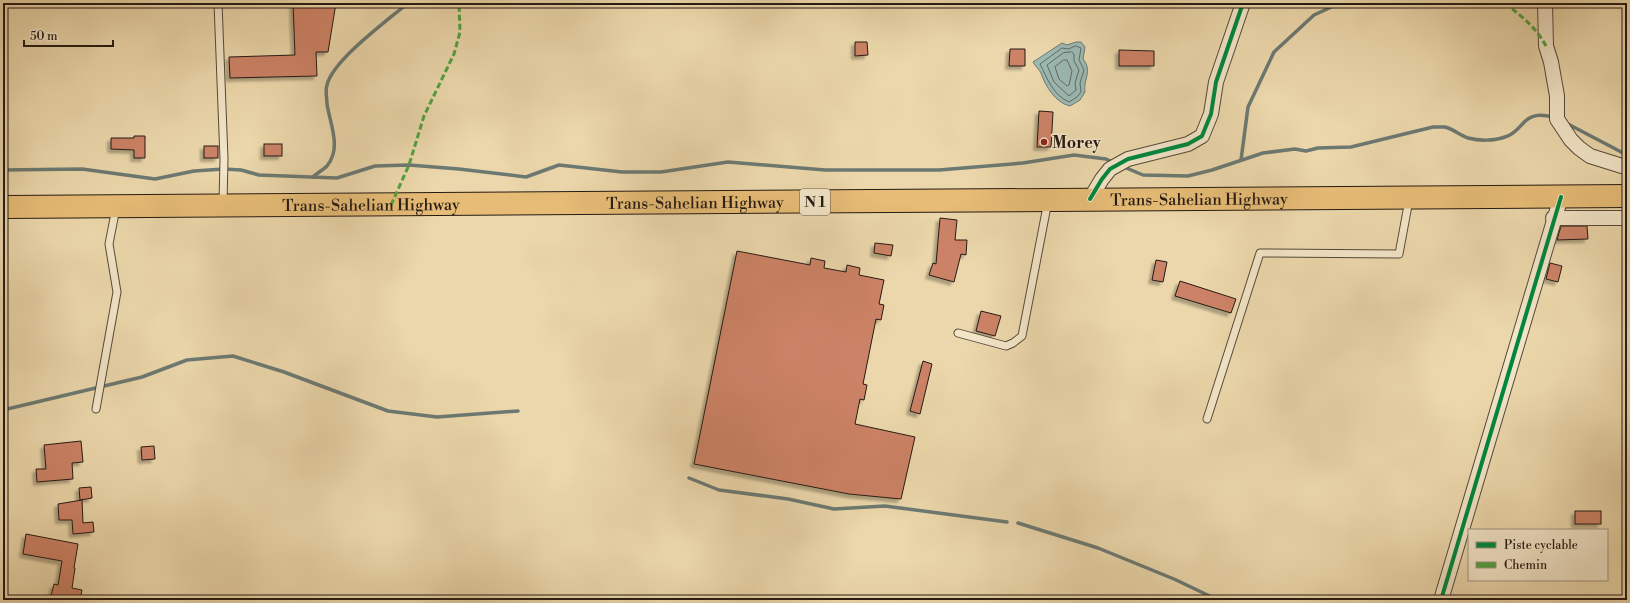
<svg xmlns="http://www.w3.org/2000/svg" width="1630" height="603" font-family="'Libre Bodoni',serif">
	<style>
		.water { fill: #9bb8b2; stroke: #6c7972 }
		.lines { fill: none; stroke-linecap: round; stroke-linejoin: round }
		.shore { stroke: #606962; stroke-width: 1 }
		.stream { stroke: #6c7972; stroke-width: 3.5 }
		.building { fill: #cc8266; stroke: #251a13; filter: url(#shadow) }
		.lane-casing { stroke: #564939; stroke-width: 9 }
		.street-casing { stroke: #564939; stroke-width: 16 }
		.highway-casing { stroke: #251a13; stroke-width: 24 }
		.lane { stroke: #f2e5c8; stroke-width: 7 }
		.street { stroke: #f2e5c8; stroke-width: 14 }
		.highway { stroke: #e6bc76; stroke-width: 22 }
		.quiet { stroke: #50a13f; stroke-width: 3; stroke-dasharray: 6 3; stroke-linecap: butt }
		.cycleway-casing { stroke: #f2e5c8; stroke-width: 6 }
		.cycleway { stroke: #00873e; stroke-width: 4 }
		.poi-dot { fill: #8f2418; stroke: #f2e5c8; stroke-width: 1.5 }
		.labels { text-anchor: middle; stroke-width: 3; stroke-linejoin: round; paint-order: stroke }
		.shield { fill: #f2e5c8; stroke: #625749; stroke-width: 1 }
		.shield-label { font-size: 15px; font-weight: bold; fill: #251a13 }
		.poi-label { font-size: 16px; font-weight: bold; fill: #251a13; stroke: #f2e5c8; text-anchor: start }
		.street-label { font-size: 16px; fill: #251a13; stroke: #f2e5c8 }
	</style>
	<defs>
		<filter id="shadow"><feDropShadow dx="-3.5" dy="3.5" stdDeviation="1" flood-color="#0004"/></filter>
	</defs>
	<rect width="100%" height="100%" fill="#ebd7ab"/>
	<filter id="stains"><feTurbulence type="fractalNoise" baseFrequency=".005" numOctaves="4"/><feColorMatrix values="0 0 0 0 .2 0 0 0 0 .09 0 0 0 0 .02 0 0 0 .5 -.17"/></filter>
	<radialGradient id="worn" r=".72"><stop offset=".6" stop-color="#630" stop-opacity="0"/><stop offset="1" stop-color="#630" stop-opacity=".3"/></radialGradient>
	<path class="water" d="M1076 42H1081L1085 47 1083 59C1093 71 1083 79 1085 92L1080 100 1070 106C1056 103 1045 86 1041 73 1039 69 1035 66 1033 62L1062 43 1067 45Z"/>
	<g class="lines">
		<g class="shore">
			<path d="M1076 46 1081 48 1079 60 1084 70 1080 83 1081 92 1077 97 1069 102C1053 95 1047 78 1040 64L1062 48 1068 49Z"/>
			<polygon points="1072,52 1074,54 1074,61 1079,70 1075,83 1076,90 1069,96 1054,82 1047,65 1063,53"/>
			<polygon points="1064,60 1067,60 1072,71 1069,85 1067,86 1059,79 1055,67"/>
		</g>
		<g class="stream">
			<polyline points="1566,123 1627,155"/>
			<polyline points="1241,160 1248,107 1274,52 1314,15 1340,3"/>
			<path d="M1124 167 1143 175 1188 176 1212 170 1263 153 1295 149 1306 151 1318 148 1351 147 1433 127C1437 127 1441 127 1445 127 1453 129 1460 135 1468 138 1479 141 1494 141 1505 137 1525 131 1521 109 1553 117"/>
			<polyline points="3,170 82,169 155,179 194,171 224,169 241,170 259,175 337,178 375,166 409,165 459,169 526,177 559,165 622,172 661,172 728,162 825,170 939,170 1023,163 1074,155 1106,159 1114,163"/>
			<path d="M313 177C317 173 323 170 327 166 342 148 330 124 327 104 327 98 325 91 327 85 333 60 387 21 408 3"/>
			<polyline points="3,410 142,377 187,360 233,356 284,372 388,411 437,417 518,411"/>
			<polyline points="689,478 719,490 788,499 834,509 885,506 1007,522"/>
			<polyline points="1018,523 1098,548 1174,579 1218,600"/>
		</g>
	</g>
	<g class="building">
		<polygon points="336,3 328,52 316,52 317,76 230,78 229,57 295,55 293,4"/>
		<polygon points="855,42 867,42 868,55 855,56"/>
		<polygon points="1010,49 1025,49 1025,66 1009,66"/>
		<polygon points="1119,50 1154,51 1154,66 1119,66"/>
		<polygon points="1039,111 1053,112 1051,147 1037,147"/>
		<polygon points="134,136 145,136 145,158 134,158 134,150 111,149 111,138 134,138"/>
		<rect x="264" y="144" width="18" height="12"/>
		<rect x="204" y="146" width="14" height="12"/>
		<polygon points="940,218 957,220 955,240 967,240 966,255 961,254 954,282 929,275 933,263 936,264"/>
		<polygon points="1561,226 1587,226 1588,239 1557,240"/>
		<polygon points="875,243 893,245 891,256 874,253"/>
		<polygon points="737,251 810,265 811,258 825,261 824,268 846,272 847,265 860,268 859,275 884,280 879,304 884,305 881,320 876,319 863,384 867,385 864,400 860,399 855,424 915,437 901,499 849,494 694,464"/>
		<polygon points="1156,260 1167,262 1163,282 1152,280"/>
		<polygon points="1550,263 1562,266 1558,282 1546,279"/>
		<polygon points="1180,281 1236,299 1231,313 1175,296"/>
		<polygon points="981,311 1001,316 995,336 976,331"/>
		<polygon points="923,361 932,364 920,414 910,411"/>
		<polygon points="81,441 83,462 72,463 73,479 37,482 36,469 46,469 44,445"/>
		<polygon points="154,446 155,459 142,460 141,447"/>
		<polygon points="91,487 92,498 80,500 79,488"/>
		<polygon points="82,500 83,523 93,522 94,532 73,534 72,520 59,520 58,504"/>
		<rect x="1575" y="511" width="26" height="13"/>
		<polygon points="26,534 78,544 74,568 75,568 72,588 82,590 80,600 62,598 62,600 50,600 54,584 58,585 62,561 23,554"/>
	</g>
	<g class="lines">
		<defs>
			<g id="lane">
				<polyline points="218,3 224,159 223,203"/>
				<polyline points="958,333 1006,346 1013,343 1022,336 1048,201"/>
				<polyline points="96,409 117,292 109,244 116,208"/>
				<polyline points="1207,419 1260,253 1399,254 1409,200"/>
			</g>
			<g id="street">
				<polyline points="1545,3 1546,46 1551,62 1557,96 1557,119 1571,140 1579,148 1590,156 1622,166 1627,166"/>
				<polyline points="1090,199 1102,179 1110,169 1128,159 1188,144 1202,136 1211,114 1216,82 1243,3"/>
				<polyline points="1553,218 1627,218"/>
				<polyline points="1441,600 1561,197"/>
			</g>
			<g id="highway">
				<path id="s1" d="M3 207 1627 196"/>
			</g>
		</defs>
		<use href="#lane" class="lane-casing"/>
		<use href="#street" class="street-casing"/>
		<use href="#highway" class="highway-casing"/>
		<use href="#lane" class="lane"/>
		<use href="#street" class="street"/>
		<use href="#highway" class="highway"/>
		<g class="quiet">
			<path d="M1505 3C1522 17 1535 26 1546 46"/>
			<polyline points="391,205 409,165 424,116 454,54 460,32 459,3"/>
		</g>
		<defs>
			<g id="cycleway">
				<polyline points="1090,199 1102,179 1110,169 1128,159 1188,144 1202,136 1211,114 1216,82 1243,3"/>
				<polyline points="1441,600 1561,197"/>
			</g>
		</defs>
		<use href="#cycleway" class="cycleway-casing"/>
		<use href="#cycleway" class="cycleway"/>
	</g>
	<circle class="poi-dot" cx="1044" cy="142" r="4"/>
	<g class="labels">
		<rect class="shield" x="800" y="189" width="30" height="26" rx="3"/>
		<g class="shield-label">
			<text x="815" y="207">N 1</text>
		</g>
		<g class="poi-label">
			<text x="1052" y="148">Morey</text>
		</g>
		<g class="street-label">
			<text dy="6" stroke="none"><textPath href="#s1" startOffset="1196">Trans-Sahelian Highway</textPath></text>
			<text dy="6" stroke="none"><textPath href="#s1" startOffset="692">Trans-Sahelian Highway</textPath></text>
			<text dy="6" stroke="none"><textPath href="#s1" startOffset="368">Trans-Sahelian Highway</textPath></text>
		</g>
	</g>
	<rect width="1630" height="603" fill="none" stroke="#ebd7ab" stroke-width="16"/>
	<rect x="4" y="4" width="1622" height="595" fill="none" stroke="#251a13" stroke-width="2"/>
	<rect x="8" y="8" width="1614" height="587" fill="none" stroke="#251a13"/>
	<rect x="1468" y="529" width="140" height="52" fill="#f2e5c8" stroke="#a09480"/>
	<rect x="1476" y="542" width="20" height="6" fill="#00873e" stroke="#a09480"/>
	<text x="1504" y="549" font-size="12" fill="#251a13">Piste cyclable</text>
	<rect x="1476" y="562" width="20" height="6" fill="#50a13f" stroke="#a09480"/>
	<text x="1504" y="569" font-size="12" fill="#251a13">Chemin</text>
	<path d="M24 40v6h89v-6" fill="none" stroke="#251a13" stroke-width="2"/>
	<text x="30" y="40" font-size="12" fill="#251a13" stroke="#f2e5c8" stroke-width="3" paint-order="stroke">50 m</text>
	<rect width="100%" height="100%" filter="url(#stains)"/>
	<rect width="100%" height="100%" fill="url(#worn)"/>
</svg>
